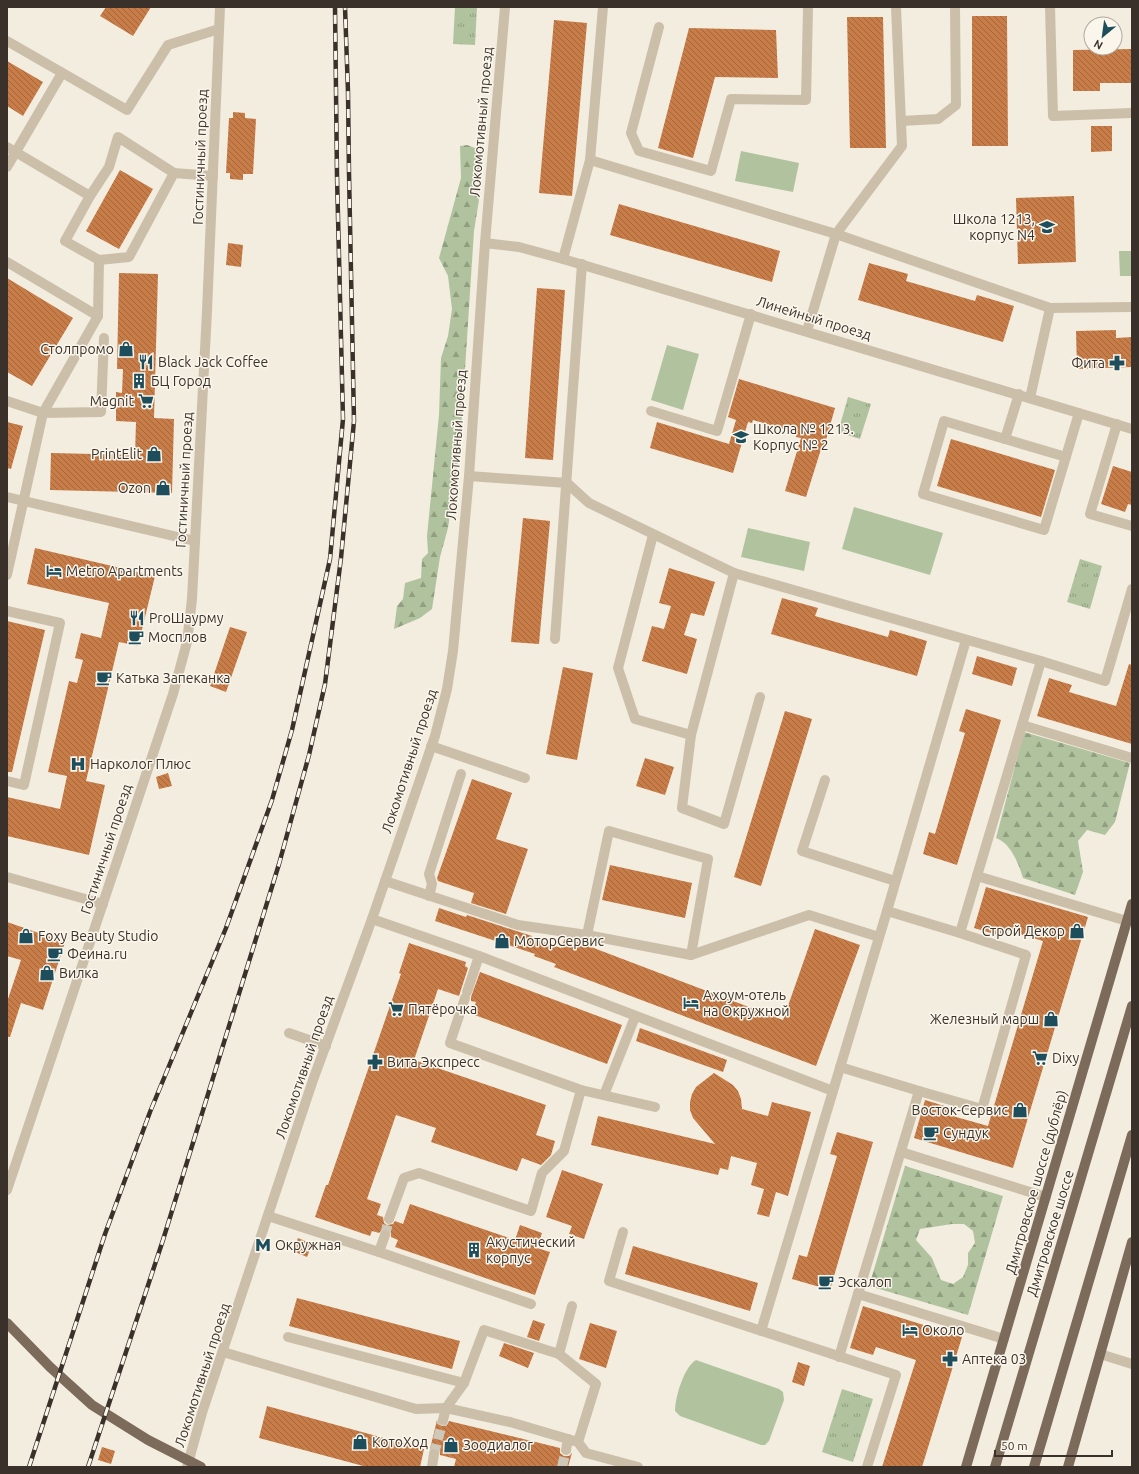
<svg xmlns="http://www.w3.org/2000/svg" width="1139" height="1474" font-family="Ubuntu,sans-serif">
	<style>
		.forest { fill: url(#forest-firs); fill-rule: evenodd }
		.park { fill: url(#park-tufts) }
		.pitch { fill: #b1c39e }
		.building { fill: url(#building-back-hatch) }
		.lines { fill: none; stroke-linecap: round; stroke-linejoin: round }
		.minor-tunnel { stroke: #cec8bb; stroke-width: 10; stroke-dasharray: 10 5; stroke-linecap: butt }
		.minor { stroke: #ccbfaa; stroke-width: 10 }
		.major { stroke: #7c6b5b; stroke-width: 10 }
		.rail-casing { stroke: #3a322a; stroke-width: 4.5 }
		.rail { stroke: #fbf6ec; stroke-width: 3; stroke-dasharray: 9; stroke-linecap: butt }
		.labels { text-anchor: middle; stroke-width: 3; stroke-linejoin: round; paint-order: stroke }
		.street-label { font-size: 14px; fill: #3a322a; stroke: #fbf6ec }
		.poi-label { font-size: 14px; fill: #3a322a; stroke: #fbf6ec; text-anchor: start }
	</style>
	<defs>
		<pattern id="forest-firs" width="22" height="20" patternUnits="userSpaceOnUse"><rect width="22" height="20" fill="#b1c39e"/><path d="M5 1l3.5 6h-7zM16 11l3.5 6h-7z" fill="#919f81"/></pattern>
		<pattern id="park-tufts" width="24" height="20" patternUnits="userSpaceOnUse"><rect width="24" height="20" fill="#b1c39e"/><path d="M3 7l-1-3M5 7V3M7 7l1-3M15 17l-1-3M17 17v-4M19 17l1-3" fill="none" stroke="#919f81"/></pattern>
		<pattern id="building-back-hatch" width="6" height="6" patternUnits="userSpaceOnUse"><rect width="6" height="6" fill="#c87d49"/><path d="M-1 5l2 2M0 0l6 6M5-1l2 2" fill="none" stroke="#a3673d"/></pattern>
	</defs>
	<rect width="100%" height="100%" fill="#f3eddf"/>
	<g class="forest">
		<polygon points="467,145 475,148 481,164 475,182 479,200 474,231 460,446 448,528 440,557 432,609 420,618 394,629 397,606 403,599 405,583 421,578 422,559 428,553 427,536 439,415 441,358 448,336 452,309 448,276 439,258 461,178 460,146"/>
		<path d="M1024 732 1130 763 1115 822 1105 835 1087 830 1078 841 1083 872 1075 895 1023 878C1019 865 1011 843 996 838Z"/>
		<path d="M905 1166 1003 1196 968 1315 869 1286ZM952 1224H964L973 1231 975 1243 968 1253V1265L963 1277 953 1284 941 1280 932 1258 916 1240 920 1229Z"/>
	</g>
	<g class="park">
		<polygon points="455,7 477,7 475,45 453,44"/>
		<polygon points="848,397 871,404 860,439 838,432"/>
		<polygon points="1080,559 1102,566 1090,609 1067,602"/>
		<polygon points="842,1389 873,1399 853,1462 822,1452"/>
	</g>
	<g class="pitch">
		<polygon points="741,151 799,163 793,192 735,181"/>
		<polygon points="1119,251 1132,251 1132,276 1120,276"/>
		<polygon points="667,345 699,354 683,410 651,400"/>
		<polygon points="854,507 943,533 930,575 842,549"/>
		<polygon points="748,528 810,542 804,571 741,557"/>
		<path d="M696 1360 779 1389 783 1392 784 1400 769 1441 765 1445H761L680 1416 675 1411C675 1397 684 1367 696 1360Z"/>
	</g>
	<g class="building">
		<polygon points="106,7 151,7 133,36 100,16"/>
		<polygon points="972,16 1007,16 1008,146 972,146"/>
		<polygon points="847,17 883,17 886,148 850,148"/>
		<polygon points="554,20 587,23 572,196 539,193"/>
		<polygon points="689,28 776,30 778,78 715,77 693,158 658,148"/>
		<polygon points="1132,49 1132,83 1100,83 1100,91 1073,91 1073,50"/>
		<polygon points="7,61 43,82 23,116 7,106"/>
		<polygon points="233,112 245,113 245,118 256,119 253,174 243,174 243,180 230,179 230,173 226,173 229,118 233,118"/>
		<polygon points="1091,126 1112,126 1112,151 1091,152"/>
		<polygon points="120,170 153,189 119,249 86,231"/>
		<polygon points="1074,196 1076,262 1018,264 1016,198"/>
		<polygon points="619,204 780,251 772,282 610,235"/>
		<polygon points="228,243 243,245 241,267 226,265"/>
		<polygon points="869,263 908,274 906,281 975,301 977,295 1014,306 1003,342 858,300"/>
		<polygon points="119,273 158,274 154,418 174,419 172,493 50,490 51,453 135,455 136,422 116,421 116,392 122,393 123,369 117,369"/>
		<polygon points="7,278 73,318 32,386 7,372"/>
		<polygon points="537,288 565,290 553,460 525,458"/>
		<polygon points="1116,330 1116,338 1132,337 1132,367 1077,369 1076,331"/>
		<polygon points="739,379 835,408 824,447 822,446 806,497 785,491 801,438 796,437 797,433 753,420 752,423 748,422 733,473 650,448 657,422 729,444 736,420 728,417"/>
		<polygon points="7,422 23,426 11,469 7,468"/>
		<polygon points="951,439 1055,470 1041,517 937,486"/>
		<polygon points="1113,466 1132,472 1132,505 1128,504 1125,512 1101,504"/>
		<polygon points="523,518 550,521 539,644 511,642"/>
		<polygon points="35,548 155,576 138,646 119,642 86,781 105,785 89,855 7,836 7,797 60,809 67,776 48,772 69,681 77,683 83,660 75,658 81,633 101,638 109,603 27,584"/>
		<polygon points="669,568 715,582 704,616 691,613 684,635 697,639 687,674 642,661 652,626 664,629 671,606 659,603"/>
		<polygon points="782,598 818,608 815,616 888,637 890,630 927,641 917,676 771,634"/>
		<polygon points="7,621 45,630 12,772 7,772"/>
		<polygon points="230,627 247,632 226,692 210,686"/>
		<polygon points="977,656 1017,668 1012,686 972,674"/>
		<polygon points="1129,664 1132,665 1132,744 1037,716 1049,678 1072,685 1069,692 1116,706"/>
		<polygon points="563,667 593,673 577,760 546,754"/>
		<polygon points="966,709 1001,720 957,865 923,854 929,832 935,834 965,733 959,731"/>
		<polygon points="785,711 812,719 761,886 734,877"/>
		<polygon points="645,758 674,767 665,795 636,786"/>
		<polygon points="168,773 172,786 159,789 156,777"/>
		<polygon points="472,779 512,793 496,839 528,849 506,914 471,903 474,893 438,881 437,878"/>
		<polygon points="610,865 692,883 685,918 602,900"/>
		<polygon points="986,887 1088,917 1013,1168 914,1138 925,1100 951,1108 949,1115 988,1126 1043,941 1003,929 1001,936 974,928"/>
		<polygon points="439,908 466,917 467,915 532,936 531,938 561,948 565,938 570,939 783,1020 815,929 860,945 816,1066 554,967 556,964 534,956 535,954 435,921"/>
		<polygon points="7,922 65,942 43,1010 21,1003 10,1037 7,1037 7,1002 21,960 7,956"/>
		<polygon points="409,943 466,962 465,966 468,968 459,996 438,989 414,1060 546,1105 536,1135 555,1141 551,1155 541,1165 522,1158 517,1171 431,1142 436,1128 396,1115 367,1199 381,1204 377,1215 383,1217 384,1223 387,1225 393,1224 395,1221 403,1224 410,1204 515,1240 520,1225 542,1233 537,1248 550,1252 535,1295 395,1247 398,1240 391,1237 391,1233 388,1229 383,1229 379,1233 372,1231 370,1236 315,1217 326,1185 328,1185 401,974 399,973"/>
		<polygon points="480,972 622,1025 607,1064 472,1014 476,1002 471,1001 471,997"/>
		<polygon points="640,1028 727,1060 723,1072 636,1041"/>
		<polygon points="714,1073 733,1085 738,1091 741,1099 742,1109 768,1116 772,1102 811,1112 788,1196 776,1192 769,1217 757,1214 764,1189 751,1185 757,1163 731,1156 728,1170 720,1168 718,1175 591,1145 598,1116 715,1144 693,1118 690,1110 690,1102 692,1094 696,1087"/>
		<polygon points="837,1132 873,1142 830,1290 792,1279 799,1255 807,1257 837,1156 830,1154"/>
		<polygon points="562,1170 603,1184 584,1239 569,1234 572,1226 546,1217"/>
		<polygon points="298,1238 312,1244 307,1257 293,1251"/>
		<polygon points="633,1246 758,1283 750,1311 625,1274"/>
		<polygon points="297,1298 460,1341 452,1369 289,1326"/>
		<polygon points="863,1306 962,1337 922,1467 882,1467 916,1360 876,1347 873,1355 850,1348"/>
		<polygon points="533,1320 545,1324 539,1341 527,1337"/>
		<polygon points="590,1323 617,1331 606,1368 579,1359"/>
		<polygon points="504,1343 534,1353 528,1368 499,1356"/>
		<polygon points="798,1362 810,1366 804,1386 792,1382"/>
		<polygon points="267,1406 424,1449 420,1467 367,1467 259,1438"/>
		<polygon points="437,1420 438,1424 442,1426 447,1425 449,1421 560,1448 560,1453 564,1456 569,1456 572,1453 568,1467 454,1467 456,1459 440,1455 440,1451 435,1448 430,1449"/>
		<polygon points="102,1447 115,1451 111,1464 98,1460"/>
	</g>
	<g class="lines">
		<g class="minor-tunnel">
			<polyline points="385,1235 389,1219"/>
			<polyline points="434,1454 443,1420"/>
			<polyline points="562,1467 566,1450"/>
		</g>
		<g class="minor">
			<polyline points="896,7 902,146 836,234 1050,308"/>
			<polyline points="1050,7 1053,116 1132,113"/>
			<polyline points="659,27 631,133 639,151 711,171 731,99 806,100 808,7"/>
			<polyline points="7,41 127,110 168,45 219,29"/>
			<polyline points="901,121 938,119 956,105 955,7"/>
			<polyline points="7,147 90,196 109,167 118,137 174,173 213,176"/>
			<polyline points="590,160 836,234 807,331"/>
			<polyline points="7,167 62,73"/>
			<polyline points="90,196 65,241 99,260 129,257 174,173"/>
			<polyline points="485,243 519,247 563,259 1132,429"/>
			<polyline points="563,259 590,160 603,7"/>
			<polyline points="7,262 98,316"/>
			<polyline points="1019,394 1005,439 944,421 923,494 1044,530 1079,413"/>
			<polyline points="1030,398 1050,308 1132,307"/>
			<polyline points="7,401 43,413 101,412 104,338"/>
			<polyline points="651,411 717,431 751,314"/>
			<polyline points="1117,424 1090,514 1132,526"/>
			<polyline points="1005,439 1066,457"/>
			<polyline points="469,476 567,483 589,503 734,573 1041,661"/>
			<polyline points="7,497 195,541"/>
			<polyline points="653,535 618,668 635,719 691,735 734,573"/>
			<polyline points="7,575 43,413 98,316 99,260"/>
			<polyline points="7,611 60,623 24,785 7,781"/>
			<polyline points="555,639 582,264"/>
			<polyline points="1022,725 1132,758"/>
			<polyline points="691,735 682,808 724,824 760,697"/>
			<polyline points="431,746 525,778"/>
			<polyline points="825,780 802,851 895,881"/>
			<polyline points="977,876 1127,921"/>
			<polyline points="7,877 103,904"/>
			<polyline points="385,881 518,925 587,935 691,955 809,915 879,937"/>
			<polyline points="429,896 432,884 429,874 461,774"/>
			<polyline points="887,911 960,933 1041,661 1105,681 1132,589"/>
			<polyline points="372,919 479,956 833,1091"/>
			<polyline points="587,935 609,831 708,859 691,955"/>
			<polyline points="467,992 479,956"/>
			<polyline points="289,1033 326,1046"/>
			<polyline points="840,1067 919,1091"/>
			<polyline points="581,1090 655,1107"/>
			<polyline points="604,1095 635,1017"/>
			<polyline points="901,1152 1046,1197"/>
			<polyline points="7,1190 173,694 187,642 192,599 207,311 220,7"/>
			<polyline points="268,1216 379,1252 385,1235"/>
			<polyline points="389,1219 404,1178 419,1173 531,1211 542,1173 564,1151 581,1090 450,1043 465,998"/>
			<polyline points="623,1232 609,1281 896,1375 867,1467"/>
			<polyline points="379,1252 531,1304"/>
			<polyline points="858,1294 1004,1339"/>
			<polyline points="761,1331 887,911 966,640"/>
			<polyline points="288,1337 464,1383"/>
			<polyline points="223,1352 416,1409 446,1408 510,1422 578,1442 586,1453 638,1467"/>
			<polyline points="559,1354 596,1384 578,1442"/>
			<polyline points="1100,1354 1132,1364"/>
			<polyline points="839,1357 919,1091 982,1109 1026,955 960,933"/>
			<polyline points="443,1420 446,1408 464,1383 484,1330 559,1354 572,1306"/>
			<polyline points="566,1450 568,1439"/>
			<polyline points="187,1467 202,1413 313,1080 372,919 435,736 447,689 453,651 469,476 485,243 505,7"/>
			<polyline points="432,1467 434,1454"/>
		</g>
		<g class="major">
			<polyline points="7,1323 50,1367 92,1405 148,1440 201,1467"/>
			<polyline points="966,1467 1132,904"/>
			<polyline points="995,1467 1132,1006"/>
			<polyline points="1034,1467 1132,1135"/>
			<polyline points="1068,1467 1132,1242"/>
		</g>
		<defs>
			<g id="rail">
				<polyline points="29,1467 105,1234 150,1112 226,928 272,800 292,730 330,559 343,419 337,176 335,7"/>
				<polyline points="88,1467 163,1240 279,864 309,755 325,684 341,558 354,421 349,173 348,92 345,7"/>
			</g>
		</defs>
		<use href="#rail" class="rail-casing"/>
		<use href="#rail" class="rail"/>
	</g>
	<defs>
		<symbol id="school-bare" viewBox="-9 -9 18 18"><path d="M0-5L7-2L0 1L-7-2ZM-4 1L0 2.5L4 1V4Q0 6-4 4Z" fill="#1e4e5c" stroke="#fbf6ec" stroke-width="2.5" paint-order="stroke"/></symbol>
		<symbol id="shop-bare" viewBox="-9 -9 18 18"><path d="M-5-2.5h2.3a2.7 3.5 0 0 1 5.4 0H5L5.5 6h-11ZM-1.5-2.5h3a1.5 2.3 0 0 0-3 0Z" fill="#1e4e5c" stroke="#fbf6ec" stroke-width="2.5" paint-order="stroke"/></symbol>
		<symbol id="restaurant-bare" viewBox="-9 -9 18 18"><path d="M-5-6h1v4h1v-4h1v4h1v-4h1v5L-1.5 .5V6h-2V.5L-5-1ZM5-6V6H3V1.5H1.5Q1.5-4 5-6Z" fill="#1e4e5c" stroke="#fbf6ec" stroke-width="2.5" paint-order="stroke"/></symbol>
		<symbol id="pharmacy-bare" viewBox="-9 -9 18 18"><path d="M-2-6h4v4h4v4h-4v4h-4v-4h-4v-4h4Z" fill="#1e4e5c" stroke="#fbf6ec" stroke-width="2.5" paint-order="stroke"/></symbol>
		<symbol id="building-bare" viewBox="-9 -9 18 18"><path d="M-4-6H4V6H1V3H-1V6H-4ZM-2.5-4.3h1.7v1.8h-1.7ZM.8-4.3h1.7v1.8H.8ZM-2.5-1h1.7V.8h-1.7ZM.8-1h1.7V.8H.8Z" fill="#1e4e5c" stroke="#fbf6ec" stroke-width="2.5" paint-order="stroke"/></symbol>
		<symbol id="supermarket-bare" viewBox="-9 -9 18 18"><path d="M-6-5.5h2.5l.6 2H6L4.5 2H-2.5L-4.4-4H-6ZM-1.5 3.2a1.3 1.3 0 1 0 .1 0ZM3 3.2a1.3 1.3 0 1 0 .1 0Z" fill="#1e4e5c" stroke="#fbf6ec" stroke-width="2.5" paint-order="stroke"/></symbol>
		<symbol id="hotel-bare" viewBox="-9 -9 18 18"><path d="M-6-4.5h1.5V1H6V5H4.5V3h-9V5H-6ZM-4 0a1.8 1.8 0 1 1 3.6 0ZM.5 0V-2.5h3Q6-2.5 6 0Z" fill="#1e4e5c" stroke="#fbf6ec" stroke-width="2.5" paint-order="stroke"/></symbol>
		<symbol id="cafe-bare" viewBox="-9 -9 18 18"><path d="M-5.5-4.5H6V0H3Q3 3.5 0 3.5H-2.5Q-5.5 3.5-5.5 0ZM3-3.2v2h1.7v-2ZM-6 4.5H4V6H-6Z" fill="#1e4e5c" stroke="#fbf6ec" stroke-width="2.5" paint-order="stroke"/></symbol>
		<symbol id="hospital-bare" viewBox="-9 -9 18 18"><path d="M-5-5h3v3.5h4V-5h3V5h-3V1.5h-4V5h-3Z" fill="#1e4e5c" stroke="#fbf6ec" stroke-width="2.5" paint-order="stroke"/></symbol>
		<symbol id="metro-bare" viewBox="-9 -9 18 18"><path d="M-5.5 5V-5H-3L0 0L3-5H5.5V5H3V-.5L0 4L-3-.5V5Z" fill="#1e4e5c" stroke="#fbf6ec" stroke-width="2.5" paint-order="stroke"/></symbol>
	</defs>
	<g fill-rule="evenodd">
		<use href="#school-bare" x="1036" y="216" width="22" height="22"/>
		<use href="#shop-bare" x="115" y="338" width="22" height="22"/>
		<use href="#restaurant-bare" x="135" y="351" width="22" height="22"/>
		<use href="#pharmacy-bare" x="1106" y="352" width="22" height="22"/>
		<use href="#building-bare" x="128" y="370" width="22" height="22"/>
		<use href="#supermarket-bare" x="135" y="390" width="22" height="22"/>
		<use href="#school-bare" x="730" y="426" width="22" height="22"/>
		<use href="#shop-bare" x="143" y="443" width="22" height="22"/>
		<use href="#shop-bare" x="152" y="477" width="22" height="22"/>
		<use href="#hotel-bare" x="43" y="560" width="22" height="22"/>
		<use href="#restaurant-bare" x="126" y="607" width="22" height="22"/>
		<use href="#cafe-bare" x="125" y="626" width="22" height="22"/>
		<use href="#cafe-bare" x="93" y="667" width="22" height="22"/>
		<use href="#hospital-bare" x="67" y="753" width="22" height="22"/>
		<use href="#shop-bare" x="1066" y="920" width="22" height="22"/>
		<use href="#shop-bare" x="15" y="925" width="22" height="22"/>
		<use href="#shop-bare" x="491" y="930" width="22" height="22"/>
		<use href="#cafe-bare" x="44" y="943" width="22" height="22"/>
		<use href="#shop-bare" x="36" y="962" width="22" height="22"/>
		<use href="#hotel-bare" x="680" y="992" width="22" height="22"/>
		<use href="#supermarket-bare" x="385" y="998" width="22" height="22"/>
		<use href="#shop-bare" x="1040" y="1008" width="22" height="22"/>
		<use href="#supermarket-bare" x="1029" y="1047" width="22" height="22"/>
		<use href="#pharmacy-bare" x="364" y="1051" width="22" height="22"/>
		<use href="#shop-bare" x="1009" y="1099" width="22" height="22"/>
		<use href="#cafe-bare" x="920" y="1122" width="22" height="22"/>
		<use href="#metro-bare" x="252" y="1234" width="22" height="22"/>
		<use href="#building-bare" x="463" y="1239" width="22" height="22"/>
		<use href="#cafe-bare" x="815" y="1271" width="22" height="22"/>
		<use href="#hotel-bare" x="899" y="1319" width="22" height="22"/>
		<use href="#pharmacy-bare" x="939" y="1348" width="22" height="22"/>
		<use href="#shop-bare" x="349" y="1431" width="22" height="22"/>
		<use href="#shop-bare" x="440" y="1434" width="22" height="22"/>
	</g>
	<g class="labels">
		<g class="street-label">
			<text transform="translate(481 122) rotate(-85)" y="5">Локомотивный проезд</text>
			<text transform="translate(200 157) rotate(-88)" y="5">Гостиничный проезд</text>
			<text transform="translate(814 318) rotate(17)" y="5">Линейный проезд</text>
			<text transform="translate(456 445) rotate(-86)" y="5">Локомотивный проезд</text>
			<text transform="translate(184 480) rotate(-87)" y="5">Гостиничный проезд</text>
			<text transform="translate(409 761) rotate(-72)" y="5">Локомотивный проезд</text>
			<text transform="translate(106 849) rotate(-72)" y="5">Гостиничный проезд</text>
			<text transform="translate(304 1067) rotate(-71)" y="5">Локомотивный проезд</text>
			<text transform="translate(1036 1182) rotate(-74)" y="5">Дмитровское шоссе (дублёр)</text>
			<text transform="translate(1050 1233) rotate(-73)" y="5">Дмитровское шоссе</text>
			<text transform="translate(202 1375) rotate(-72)" y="5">Локомотивный проезд</text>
		</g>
		<g class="poi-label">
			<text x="1035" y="224" text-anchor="end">Школа 1213,<tspan x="1035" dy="16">корпус N4</tspan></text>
			<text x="114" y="354" text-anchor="end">Столпромо</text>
			<text x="158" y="367">Black Jack Coffee</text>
			<text x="1105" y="368" text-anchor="end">Фита</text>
			<text x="151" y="386">БЦ Город</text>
			<text x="134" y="406" text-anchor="end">Magnit</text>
			<text x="753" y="434">Школа № 1213.<tspan x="753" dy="16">Корпус № 2</tspan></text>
			<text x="142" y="459" text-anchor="end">PrintElit</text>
			<text x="151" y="493" text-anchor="end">Ozon</text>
			<text x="66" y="576">Metro Apartments</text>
			<text x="149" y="623">ProШаурму</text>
			<text x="148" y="642">Мосплов</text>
			<text x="116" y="683">Катька Запеканка</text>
			<text x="90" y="769">Нарколог Плюс</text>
			<text x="1065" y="936" text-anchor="end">Строй Декор</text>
			<text x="38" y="941">Foxy Beauty Studio</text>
			<text x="514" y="946">МоторСервис</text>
			<text x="67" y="959">Феина.ru</text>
			<text x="59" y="978">Вилка</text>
			<text x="703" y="1000">Ахоум-отель<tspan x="703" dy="16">на Окружной</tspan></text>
			<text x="408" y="1014">Пятёрочка</text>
			<text x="1039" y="1024" text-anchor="end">Железный марш</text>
			<text x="1052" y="1063">Dixy</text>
			<text x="387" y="1067">Вита Экспресс</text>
			<text x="1008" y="1115" text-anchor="end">Восток-Сервис</text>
			<text x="943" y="1138">Сундук</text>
			<text x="486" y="1247">Акустический<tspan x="486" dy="16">корпус</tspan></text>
			<text x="275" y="1250">Окружная</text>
			<text x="838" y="1287">Эскалоп</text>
			<text x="922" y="1335">Около</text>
			<text x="962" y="1364">Аптека 03</text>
			<text x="372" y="1447">КотоХод</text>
			<text x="463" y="1450">Зоодиалог</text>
		</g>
	</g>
	<rect width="1139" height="1474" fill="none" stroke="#3a322a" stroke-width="16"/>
	<g transform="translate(1103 36) rotate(209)"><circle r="19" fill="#fbf6ec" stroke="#aea89e"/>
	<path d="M0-3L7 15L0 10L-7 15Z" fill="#1e4e5c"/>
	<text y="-6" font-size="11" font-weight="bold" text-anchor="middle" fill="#3a322a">N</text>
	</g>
	<path d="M995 1450v6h117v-6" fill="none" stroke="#3a322a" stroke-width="2"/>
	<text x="1001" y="1450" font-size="12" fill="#3a322a" stroke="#fbf6ec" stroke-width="3" paint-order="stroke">50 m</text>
</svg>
